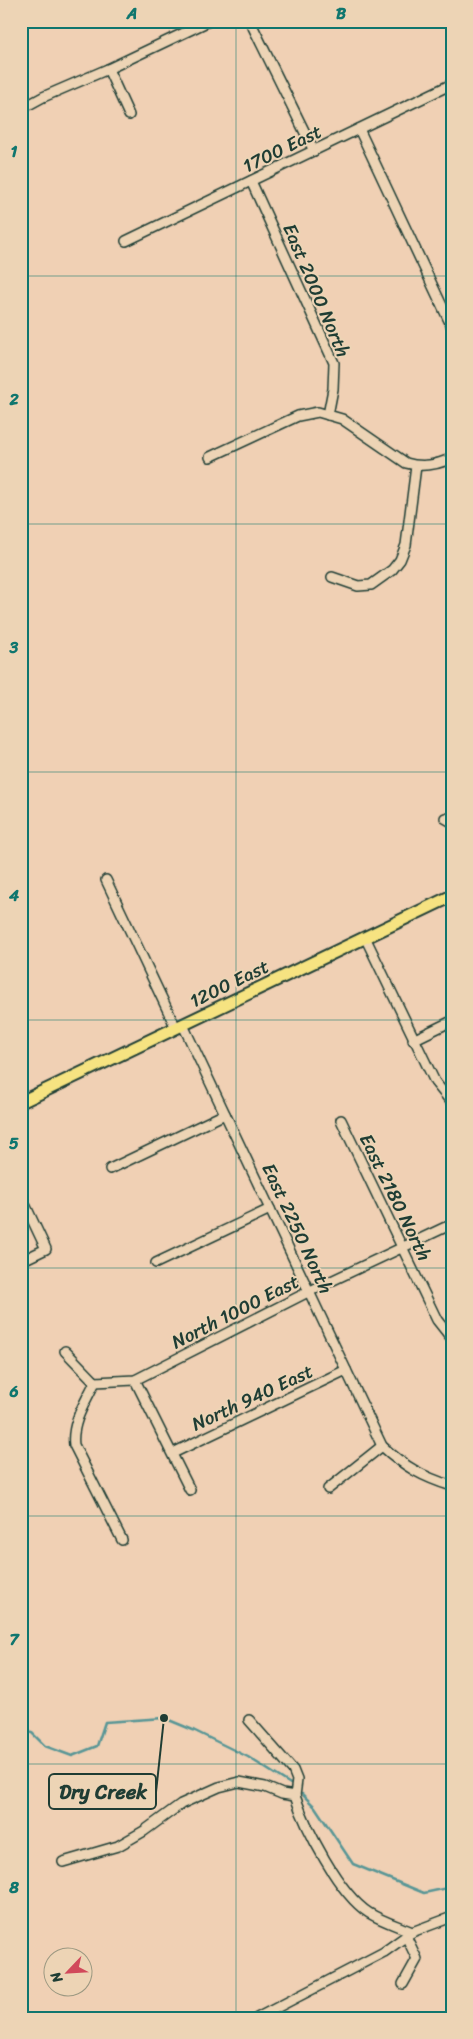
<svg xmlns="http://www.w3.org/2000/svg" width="473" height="2039" font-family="Sriracha,sans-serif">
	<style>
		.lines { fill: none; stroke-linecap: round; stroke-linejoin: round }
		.stream { stroke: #599696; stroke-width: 2.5 }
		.minor-casing { stroke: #1f3d34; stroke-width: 12 }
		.major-casing { stroke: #1f3d34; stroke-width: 15 }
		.minor { stroke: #edd4b5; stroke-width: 9 }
		.major { stroke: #f6e381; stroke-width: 11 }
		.grid { fill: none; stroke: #0f766e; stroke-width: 1; stroke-opacity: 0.55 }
		.labels { text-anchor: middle; stroke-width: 4; stroke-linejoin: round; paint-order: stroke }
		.street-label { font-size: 19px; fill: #1f3d34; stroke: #edd4b5 }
		.leader { fill: none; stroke: #1f3d34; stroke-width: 2 }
		.callout-dot { fill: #1f3d34; stroke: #edd4b5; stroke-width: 2 }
		.callout { fill: #edd4b5; stroke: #1f3d34; stroke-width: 2 }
		.callout-label { font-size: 20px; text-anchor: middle; font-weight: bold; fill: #1f3d34 }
		.neatline { fill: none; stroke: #0f766e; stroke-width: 2 }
		.grid-label { font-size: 16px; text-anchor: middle; font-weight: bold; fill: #0f766e }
	</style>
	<rect width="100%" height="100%" fill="#f0d0b4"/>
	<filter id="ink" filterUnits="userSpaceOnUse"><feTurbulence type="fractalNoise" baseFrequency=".02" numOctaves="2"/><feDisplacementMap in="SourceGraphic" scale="10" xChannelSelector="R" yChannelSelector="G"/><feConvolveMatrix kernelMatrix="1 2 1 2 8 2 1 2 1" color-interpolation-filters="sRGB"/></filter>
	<g filter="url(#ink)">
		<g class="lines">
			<g class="stream">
				<polyline points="21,1722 45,1746 72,1756 97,1746 105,1722 164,1718 193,1730 248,1757 292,1785"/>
				<polyline points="302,1794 315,1807 353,1864 424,1893 452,1887"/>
			</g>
			<defs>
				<g id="minor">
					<polyline points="250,21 314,151"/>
					<polyline points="108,69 129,115"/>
					<polyline points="21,109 43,97 108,69 209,21"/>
					<polyline points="359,129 452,327"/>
					<polyline points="251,181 334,363 333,389 328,415"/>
					<polyline points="126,241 452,84"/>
					<path d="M210 457 298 416 318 412 342 419 406 463C423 468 437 465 452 458"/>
					<polyline points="332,577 358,586 371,585 392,570 400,560 406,545 416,466"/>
					<polyline points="445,818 452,822"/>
					<polyline points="106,880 176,1028"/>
					<polyline points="365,937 435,1082 452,1103"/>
					<path d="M183 1025 382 1446C405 1467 423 1477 452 1486"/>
					<polyline points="413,1040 452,1021"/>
					<polyline points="341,1120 437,1320 452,1339"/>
					<polyline points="110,1169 225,1114"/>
					<polyline points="21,1196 46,1249 21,1261"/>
					<polyline points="156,1263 270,1209"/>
					<polyline points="65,1351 95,1382 135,1380 310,1291 452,1224"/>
					<polyline points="135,1380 190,1490"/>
					<path d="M95 1382C86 1401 71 1423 74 1445L122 1540"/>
					<polyline points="173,1453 346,1370"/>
					<polyline points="328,1489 382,1446"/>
					<polyline points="249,1720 293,1770 297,1780 295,1796"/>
					<path d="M63 1862 118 1846 144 1831 181 1804 219 1787 239 1782 265 1787 282 1794 295 1796C306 1829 339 1894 369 1913 382 1921 398 1926 412 1932"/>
					<polyline points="403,1984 417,1959 406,1936"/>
					<polyline points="257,2018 384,1952 412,1932 452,1917"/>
				</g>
				<polyline id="major" points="21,1102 452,896"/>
			</defs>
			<use href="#minor" class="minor-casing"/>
			<use href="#major" class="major-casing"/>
			<use href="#minor" class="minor"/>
			<use href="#major" class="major"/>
		</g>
	</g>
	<path class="grid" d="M236 21V2018M21 276H452M21 524H452M21 772H452M21 1020H452M21 1268H452M21 1516H452M21 1764H452"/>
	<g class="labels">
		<g class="street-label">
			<text transform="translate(282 148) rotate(-26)" y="7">1700 East</text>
			<text transform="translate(317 290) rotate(67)" y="7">East 2000 North</text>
			<text transform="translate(229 983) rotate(-26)" y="7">1200 East</text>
			<text transform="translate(396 1197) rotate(64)" y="7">East 2180 North</text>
			<text transform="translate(298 1228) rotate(65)" y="7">East 2250 North</text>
			<text transform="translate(235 1311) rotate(-27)" y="7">North 1000 East</text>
			<text transform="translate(252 1397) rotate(-25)" y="7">North 940 East</text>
		</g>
	</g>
	<path class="leader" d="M164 1718L156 1792"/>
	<circle class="callout-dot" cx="164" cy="1718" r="5"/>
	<rect class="callout" x="49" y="1774" width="107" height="35" rx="5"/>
	<g class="callout-label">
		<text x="103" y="1799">Dry Creek</text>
	</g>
	<rect width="473" height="2039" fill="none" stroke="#edd4b5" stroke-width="55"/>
	<g transform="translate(68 1972) rotate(245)"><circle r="24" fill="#edd4b5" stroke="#9b9881"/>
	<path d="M0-4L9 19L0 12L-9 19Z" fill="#d1495b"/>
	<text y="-8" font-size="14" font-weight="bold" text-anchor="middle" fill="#1f3d34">N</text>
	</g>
	<rect x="28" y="28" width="418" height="1984" class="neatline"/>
	<g class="grid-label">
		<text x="132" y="19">A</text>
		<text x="341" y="19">B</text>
		<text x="14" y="157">1</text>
		<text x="14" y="405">2</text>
		<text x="14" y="653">3</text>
		<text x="14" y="901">4</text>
		<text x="14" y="1149">5</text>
		<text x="14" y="1397">6</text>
		<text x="14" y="1645">7</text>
		<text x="14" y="1893">8</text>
	</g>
</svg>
